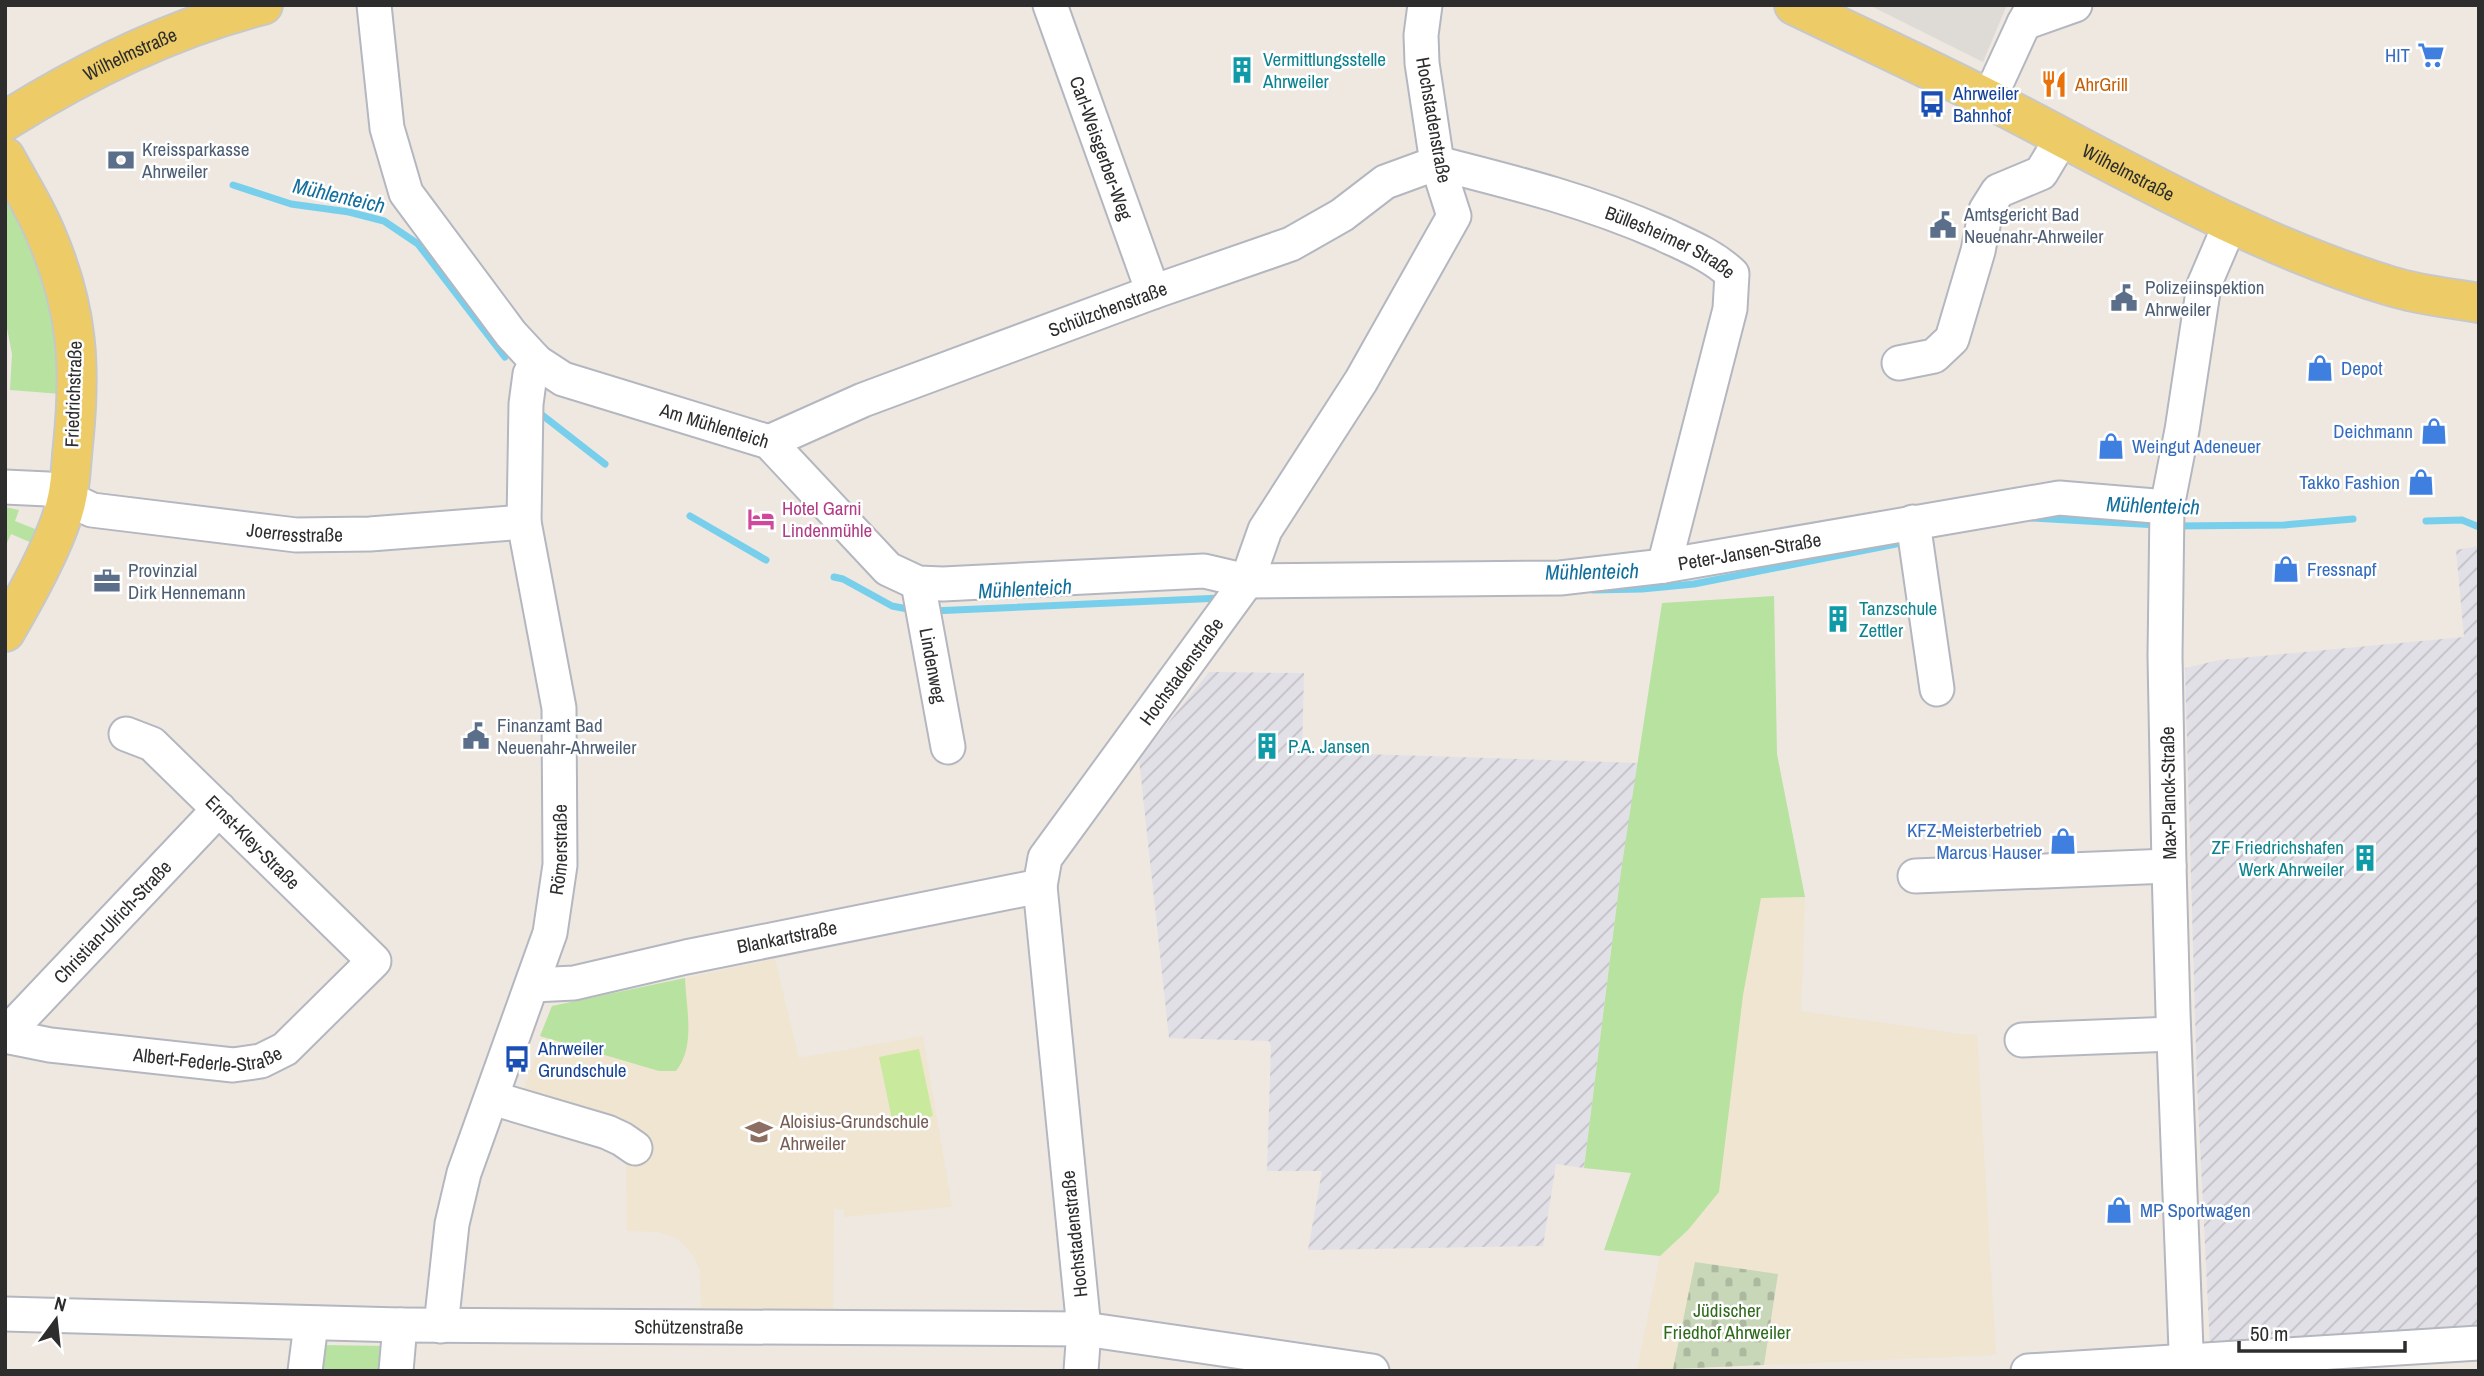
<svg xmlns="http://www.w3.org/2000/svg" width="2484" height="1376" font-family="'Archivo Narrow',sans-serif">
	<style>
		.industrial { fill: url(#industrial-furrows) }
		.education { fill: #efe5d1 }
		.grass { fill: #b7e29f }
		.cemetery { fill: url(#cemetery-stones) }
		.pitch { fill: #c9e99c }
		.plaza { fill: #dedbd7 }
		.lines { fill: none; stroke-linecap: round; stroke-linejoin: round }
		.stream { stroke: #78cfec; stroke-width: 7 }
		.minor-casing { stroke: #b4b7c0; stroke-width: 37 }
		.major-casing { stroke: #c8c8c8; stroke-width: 42 }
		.minor { stroke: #fff; stroke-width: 33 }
		.major { stroke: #edcc67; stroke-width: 38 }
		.labels { text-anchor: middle; stroke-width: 5; stroke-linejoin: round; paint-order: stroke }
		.street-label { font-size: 19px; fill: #2d2d2d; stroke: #fff }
		.shop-label { font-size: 19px; fill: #366cbe; stroke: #fff; text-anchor: end }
		.culture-label { font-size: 19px; fill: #0d838f; stroke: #fff; text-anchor: start }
		.food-label { font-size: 19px; fill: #c56008; stroke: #fff; text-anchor: start }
		.transit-label { font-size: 19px; fill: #164399; stroke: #fff; text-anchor: start }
		.service-label { font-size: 19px; fill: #4e5e75; stroke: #fff; text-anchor: start }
		.hotel-label { font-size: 19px; fill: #b23c85; stroke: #fff; text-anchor: start }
		.education-label { font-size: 19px; fill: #785e54; stroke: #fff; text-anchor: start }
		.park-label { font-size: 19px; fill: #2f6a1d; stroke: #fff }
		.water-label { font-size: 21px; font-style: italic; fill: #126f9d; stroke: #fff }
	</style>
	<defs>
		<pattern id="industrial-furrows" width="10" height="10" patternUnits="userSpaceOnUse" patternTransform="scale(1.75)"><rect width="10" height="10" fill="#e2e0e7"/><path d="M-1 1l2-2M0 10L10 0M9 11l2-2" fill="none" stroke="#c2c0c6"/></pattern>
		<pattern id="cemetery-stones" width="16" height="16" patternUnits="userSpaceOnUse" patternTransform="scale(1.75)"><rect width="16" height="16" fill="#c8d7b8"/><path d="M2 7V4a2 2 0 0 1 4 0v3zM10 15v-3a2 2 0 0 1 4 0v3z" fill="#acb99e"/></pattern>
	</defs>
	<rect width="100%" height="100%" fill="#eee8e1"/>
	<g class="industrial">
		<polygon points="2479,546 2479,1327 2210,1346 2197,1084 2185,668 2220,660 2464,637 2456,550"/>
		<polygon points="1209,672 1304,673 1302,752 1639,763 1621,871 1584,1168 1556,1164 1543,1246 1308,1250 1322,1171 1267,1171 1271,1046 1269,1041 1169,1038 1139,759"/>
	</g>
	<g class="education">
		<polygon points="1761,897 1805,897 1801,1011 1962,1034 1977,1034 1996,1355 1764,1365 1778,1274 1696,1262 1673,1369 1637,1370 1660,1256 1688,1230 1698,1216"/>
		<polygon points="775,959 799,1058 923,1036 952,1207 844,1217 844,1210 834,1209 833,1313 701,1308 700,1270 692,1254 677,1238 658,1232 627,1231 626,1158 621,1149 516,1112 552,1006"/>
	</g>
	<g class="grass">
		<polygon points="5,189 49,276 61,394 10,390 12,354 5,318"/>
		<polygon points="5,507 19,510 15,521 45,533 39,546 11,534 5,547"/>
		<polygon points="1774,596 1777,754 1805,897 1761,898 1743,995 1719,1192 1688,1230 1660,1256 1604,1250 1631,1173 1584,1168 1621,871 1662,603"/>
		<path d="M685 978C686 1008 696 1046 676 1071H659L540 1036 552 1006Z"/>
		<polygon points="320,1345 388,1346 385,1371 318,1371"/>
	</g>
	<polygon class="cemetery" points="1695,1262 1778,1274 1764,1365 1673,1369"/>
	<polygon class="pitch" points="919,1049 933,1116 893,1124 879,1057"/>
	<polygon class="plaza" points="1869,5 2007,5 1983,62"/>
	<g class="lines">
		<g class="stream">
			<polyline points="233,185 291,204 349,212 384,221 418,244 505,357"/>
			<polyline points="537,411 605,464"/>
			<polyline points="690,516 766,560"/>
			<polyline points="2031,518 2158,525"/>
			<polyline points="2426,521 2462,520 2479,527"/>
			<polyline points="2174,526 2284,525 2353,519"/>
			<polyline points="834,577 843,579 892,606 913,610"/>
			<polyline points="1593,590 1642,589 1694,584 1906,542"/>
			<polyline points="932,611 1221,598"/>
		</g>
		<defs>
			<g id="minor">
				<path id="s1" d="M374 5 387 128 406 193 511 334 537 362 563 379 769 442 888 569 918 583 943 584 1204 571 1247 581 1560 578 1664 566 2059 498 2167 507"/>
				<path id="s2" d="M1050 5 1153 292"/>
				<polyline points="2024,23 2075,5"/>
				<polyline points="1989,99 2024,23 2034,5"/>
				<path id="s3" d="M1437 163C1516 183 1588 201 1663 234 1688 246 1712 255 1732 274L1730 309 1664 566"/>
				<polyline points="1899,363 1934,356 1952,339 1978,251 1986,210 1998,191 2041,173 2062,138"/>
				<path id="s4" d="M769 442 863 400 1153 292 1291 244 1342 215 1385 182 1437 163"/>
				<path id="s5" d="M5 487 48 489 92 510 296 535 370 534 524 522"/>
				<polyline points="1913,522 1937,689"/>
				<path id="s6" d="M918 583 948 747"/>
				<polyline points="1915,876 2169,866"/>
				<path id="s7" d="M533 985 574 983 686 957 1040 886"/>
				<path id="s8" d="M5 1035 219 809"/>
				<path id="s9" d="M5 1036 50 1045 233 1065 261 1061 285 1049 374 961 152 744 126 734"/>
				<polyline points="2022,1040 2173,1034"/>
				<polyline points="492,1098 607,1132 622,1139 635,1148"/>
				<path id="s10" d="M5 1314 400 1325 1084 1329 1372 1371"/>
				<path id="s11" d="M441 1326 452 1224 464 1173 550 933 560 865 559 708 524 522 526 404 530 374 537 362"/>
				<polyline points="305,1371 311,1324"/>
				<polyline points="396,1371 400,1325"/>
				<path id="s12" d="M1081 1371 1084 1329 1040 886 1045 858 1247 581 1265 530 1361 381 1454 216 1437 163 1422 63 1421 35 1425 5"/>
				<polyline points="2028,1371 2479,1343"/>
				<polyline points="2191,1371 2186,1350 2173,1013 2169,866 2165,656 2167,507 2182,430 2204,285 2231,222"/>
			</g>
			<g id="major">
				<path id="s13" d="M1794 5C1866 40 1939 73 2010 110 2133 174 2256 245 2390 286 2419 295 2449 298 2479 303"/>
				<path id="s14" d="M5 121C85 71 172 28 263 5"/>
				<path d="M5 157C19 183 36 209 47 237 78 310 81 367 73 445 71 462 71 480 67 498 60 535 25 598 5 632"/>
			</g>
		</defs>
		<use href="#minor" class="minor-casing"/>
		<use href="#major" class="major-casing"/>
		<use href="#minor" class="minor"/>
		<use href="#major" class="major"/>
	</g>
	<defs>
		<symbol id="supermarket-bare" viewBox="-9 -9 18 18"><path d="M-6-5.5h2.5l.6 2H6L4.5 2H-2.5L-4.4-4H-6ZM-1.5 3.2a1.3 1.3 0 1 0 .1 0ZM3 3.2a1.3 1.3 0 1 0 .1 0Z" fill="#3f7fe0" stroke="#fff" stroke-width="2.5" paint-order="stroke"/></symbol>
		<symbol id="building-bare" viewBox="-9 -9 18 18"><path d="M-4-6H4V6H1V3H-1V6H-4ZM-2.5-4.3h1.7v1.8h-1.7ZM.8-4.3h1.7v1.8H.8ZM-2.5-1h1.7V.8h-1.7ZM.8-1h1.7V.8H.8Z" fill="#0f9aa8" stroke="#fff" stroke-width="2.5" paint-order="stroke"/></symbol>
		<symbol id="restaurant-bare" viewBox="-9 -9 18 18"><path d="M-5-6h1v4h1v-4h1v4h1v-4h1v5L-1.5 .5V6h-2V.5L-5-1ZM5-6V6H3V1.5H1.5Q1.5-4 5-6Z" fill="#e8710a" stroke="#fff" stroke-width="2.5" paint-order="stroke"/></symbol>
		<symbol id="bus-bare" viewBox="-9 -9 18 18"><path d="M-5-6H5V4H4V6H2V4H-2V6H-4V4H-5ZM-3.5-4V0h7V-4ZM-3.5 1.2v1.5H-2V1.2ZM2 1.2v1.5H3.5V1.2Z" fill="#1a4fb4" stroke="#fff" stroke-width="2.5" paint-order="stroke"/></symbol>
		<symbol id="bank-bare" viewBox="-9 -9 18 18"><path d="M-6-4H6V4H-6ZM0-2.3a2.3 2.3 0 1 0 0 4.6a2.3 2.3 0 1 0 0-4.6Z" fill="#5c6f8a" stroke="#fff" stroke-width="2.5" paint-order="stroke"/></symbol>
		<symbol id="civic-bare" viewBox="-9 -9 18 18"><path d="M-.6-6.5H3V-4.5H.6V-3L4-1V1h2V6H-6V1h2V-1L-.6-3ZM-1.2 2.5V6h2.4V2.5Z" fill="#5c6f8a" stroke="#fff" stroke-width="2.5" paint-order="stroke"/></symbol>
		<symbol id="shop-bare" viewBox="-9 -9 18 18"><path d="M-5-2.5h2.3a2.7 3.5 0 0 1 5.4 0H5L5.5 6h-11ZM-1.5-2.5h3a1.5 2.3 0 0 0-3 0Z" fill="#3f7fe0" stroke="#fff" stroke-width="2.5" paint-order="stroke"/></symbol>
		<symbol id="hotel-bare" viewBox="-9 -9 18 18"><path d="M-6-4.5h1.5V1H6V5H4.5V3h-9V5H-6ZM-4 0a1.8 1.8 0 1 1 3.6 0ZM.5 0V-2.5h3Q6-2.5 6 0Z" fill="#d1479c" stroke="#fff" stroke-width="2.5" paint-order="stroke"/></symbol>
		<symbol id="office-bare" viewBox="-9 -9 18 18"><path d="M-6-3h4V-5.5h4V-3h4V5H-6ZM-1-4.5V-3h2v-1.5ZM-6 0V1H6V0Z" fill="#5c6f8a" stroke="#fff" stroke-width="2.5" paint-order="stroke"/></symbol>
		<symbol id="school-bare" viewBox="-9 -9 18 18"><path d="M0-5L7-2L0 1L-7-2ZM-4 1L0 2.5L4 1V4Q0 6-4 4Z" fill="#8d6e63" stroke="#fff" stroke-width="2.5" paint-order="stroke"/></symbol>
	</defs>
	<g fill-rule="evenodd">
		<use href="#supermarket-bare" x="2412" y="36" width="38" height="38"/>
		<use href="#building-bare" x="1223" y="51" width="38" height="38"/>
		<use href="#restaurant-bare" x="2035" y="65" width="38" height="38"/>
		<use href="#bus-bare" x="1913" y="85" width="38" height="38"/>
		<use href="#bank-bare" x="102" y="141" width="38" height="38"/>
		<use href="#civic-bare" x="1924" y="206" width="38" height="38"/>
		<use href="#civic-bare" x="2105" y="279" width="38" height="38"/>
		<use href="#shop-bare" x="2301" y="349" width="38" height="38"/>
		<use href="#shop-bare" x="2415" y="412" width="38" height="38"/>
		<use href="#shop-bare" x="2092" y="427" width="38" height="38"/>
		<use href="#shop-bare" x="2402" y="463" width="38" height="38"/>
		<use href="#hotel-bare" x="742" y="500" width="38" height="38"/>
		<use href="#shop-bare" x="2267" y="550" width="38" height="38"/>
		<use href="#office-bare" x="88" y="562" width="38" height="38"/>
		<use href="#building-bare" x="1819" y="600" width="38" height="38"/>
		<use href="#civic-bare" x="457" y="717" width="38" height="38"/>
		<use href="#building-bare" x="1248" y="727" width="38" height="38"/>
		<use href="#shop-bare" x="2044" y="822" width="38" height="38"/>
		<use href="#building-bare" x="2346" y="839" width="38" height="38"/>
		<use href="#bus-bare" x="498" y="1040" width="38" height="38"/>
		<use href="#school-bare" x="740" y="1113" width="38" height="38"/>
		<use href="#shop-bare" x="2100" y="1191" width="38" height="38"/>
	</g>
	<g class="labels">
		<g class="street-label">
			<text dy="7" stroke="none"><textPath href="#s14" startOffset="142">Wilhelmstraße</textPath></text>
			<text transform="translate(1434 120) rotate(80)" y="7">Hochstadenstraße</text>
			<text dy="7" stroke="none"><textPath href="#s2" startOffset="152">Carl-Weisgerber-Weg</textPath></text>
			<text dy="7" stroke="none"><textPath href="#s13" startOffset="374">Wilhelmstraße</textPath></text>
			<text dy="7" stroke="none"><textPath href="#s3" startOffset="247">Büllesheimer Straße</textPath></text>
			<text dy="7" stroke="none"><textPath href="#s4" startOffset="364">Schülzchenstraße</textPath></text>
			<text transform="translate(73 394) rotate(-88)" y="7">Friedrichstraße</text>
			<text dy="7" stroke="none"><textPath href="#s1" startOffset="595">Am Mühlenteich</textPath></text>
			<text dy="7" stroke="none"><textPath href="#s5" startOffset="296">Joerresstraße</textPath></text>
			<text dy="7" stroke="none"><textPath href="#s1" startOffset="1694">Peter-Jansen-Straße</textPath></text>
			<text dy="7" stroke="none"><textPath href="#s6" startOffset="84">Lindenweg</textPath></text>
			<text dy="7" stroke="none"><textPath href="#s12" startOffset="747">Hochstadenstraße</textPath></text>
			<text transform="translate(2168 793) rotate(-91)" y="7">Max-Planck-Straße</text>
			<text transform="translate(253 842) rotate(45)" y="7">Ernst-Kley-Straße</text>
			<text dy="7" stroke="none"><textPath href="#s11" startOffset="494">Römerstraße</textPath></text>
			<text dy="7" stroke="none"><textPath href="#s8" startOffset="156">Christian-Ulrich-Straße</textPath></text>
			<text dy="7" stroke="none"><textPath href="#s7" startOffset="259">Blankartstraße</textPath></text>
			<text dy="7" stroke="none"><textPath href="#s9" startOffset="205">Albert-Federle-Straße</textPath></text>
			<text transform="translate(1074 1234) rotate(-96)" y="7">Hochstadenstraße</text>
			<text dy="7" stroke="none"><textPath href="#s10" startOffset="684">Schützenstraße</textPath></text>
		</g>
		<g class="shop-label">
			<text x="2410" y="62">HIT</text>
			<text x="2341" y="375" text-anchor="start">Depot</text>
			<text x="2413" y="438">Deichmann</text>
			<text x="2132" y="453" text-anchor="start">Weingut Adeneuer</text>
			<text x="2400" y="489">Takko Fashion</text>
			<text x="2307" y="576" text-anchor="start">Fressnapf</text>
			<text x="2042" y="837">KFZ-Meisterbetrieb<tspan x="2042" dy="22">Marcus Hauser</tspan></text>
			<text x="2140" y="1217" text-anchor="start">MP Sportwagen</text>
		</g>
		<g class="culture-label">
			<text x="1263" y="66">Vermittlungsstelle<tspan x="1263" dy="22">Ahrweiler</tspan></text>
			<text x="1859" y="615">Tanzschule<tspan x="1859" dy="22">Zettler</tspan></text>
			<text x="1288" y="753">P.A. Jansen</text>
			<text x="2344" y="854" text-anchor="end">ZF Friedrichshafen<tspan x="2344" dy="22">Werk Ahrweiler</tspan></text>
		</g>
		<g class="food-label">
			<text x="2075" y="91">AhrGrill</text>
		</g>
		<g class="transit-label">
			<text x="1953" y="100">Ahrweiler<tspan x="1953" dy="22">Bahnhof</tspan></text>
			<text x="538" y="1055">Ahrweiler<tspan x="538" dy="22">Grundschule</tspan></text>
		</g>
		<g class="service-label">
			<text x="142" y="156">Kreissparkasse<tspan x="142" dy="22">Ahrweiler</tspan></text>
			<text x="1964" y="221">Amtsgericht Bad<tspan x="1964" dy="22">Neuenahr-Ahrweiler</tspan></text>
			<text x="2145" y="294">Polizeiinspektion<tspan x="2145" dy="22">Ahrweiler</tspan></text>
			<text x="128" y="577">Provinzial<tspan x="128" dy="22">Dirk Hennemann</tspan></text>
			<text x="497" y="732">Finanzamt Bad<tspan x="497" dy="22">Neuenahr-Ahrweiler</tspan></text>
		</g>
		<g class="hotel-label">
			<text x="782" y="515">Hotel Garni<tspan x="782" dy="22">Lindenmühle</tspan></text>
		</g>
		<g class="education-label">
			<text x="780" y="1128">Aloisius-Grundschule<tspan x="780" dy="22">Ahrweiler</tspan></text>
		</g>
		<g class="park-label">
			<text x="1727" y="1317">Jüdischer<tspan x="1727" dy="22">Friedhof Ahrweiler</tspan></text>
		</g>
		<g class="water-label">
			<text transform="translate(339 196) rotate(13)" y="7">Mühlenteich</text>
			<text transform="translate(2153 506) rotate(2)" y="7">Mühlenteich</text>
			<text transform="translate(1592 572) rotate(-1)" y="7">Mühlenteich</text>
			<text transform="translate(1025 589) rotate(-3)" y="7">Mühlenteich</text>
		</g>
	</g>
	<rect width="2484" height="1376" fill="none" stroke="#2d2d2d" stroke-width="14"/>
	<g transform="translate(56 1320) rotate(15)" stroke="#ffffff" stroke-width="5" paint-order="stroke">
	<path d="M0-5L12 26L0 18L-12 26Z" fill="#2d2d2d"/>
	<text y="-10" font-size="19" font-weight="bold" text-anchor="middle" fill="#2d2d2d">N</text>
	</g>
	<path d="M2239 1341v10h166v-10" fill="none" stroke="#2d2d2d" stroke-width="3.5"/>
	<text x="2250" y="1341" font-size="21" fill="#2d2d2d" stroke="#ffffff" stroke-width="5" paint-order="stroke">50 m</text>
</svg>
